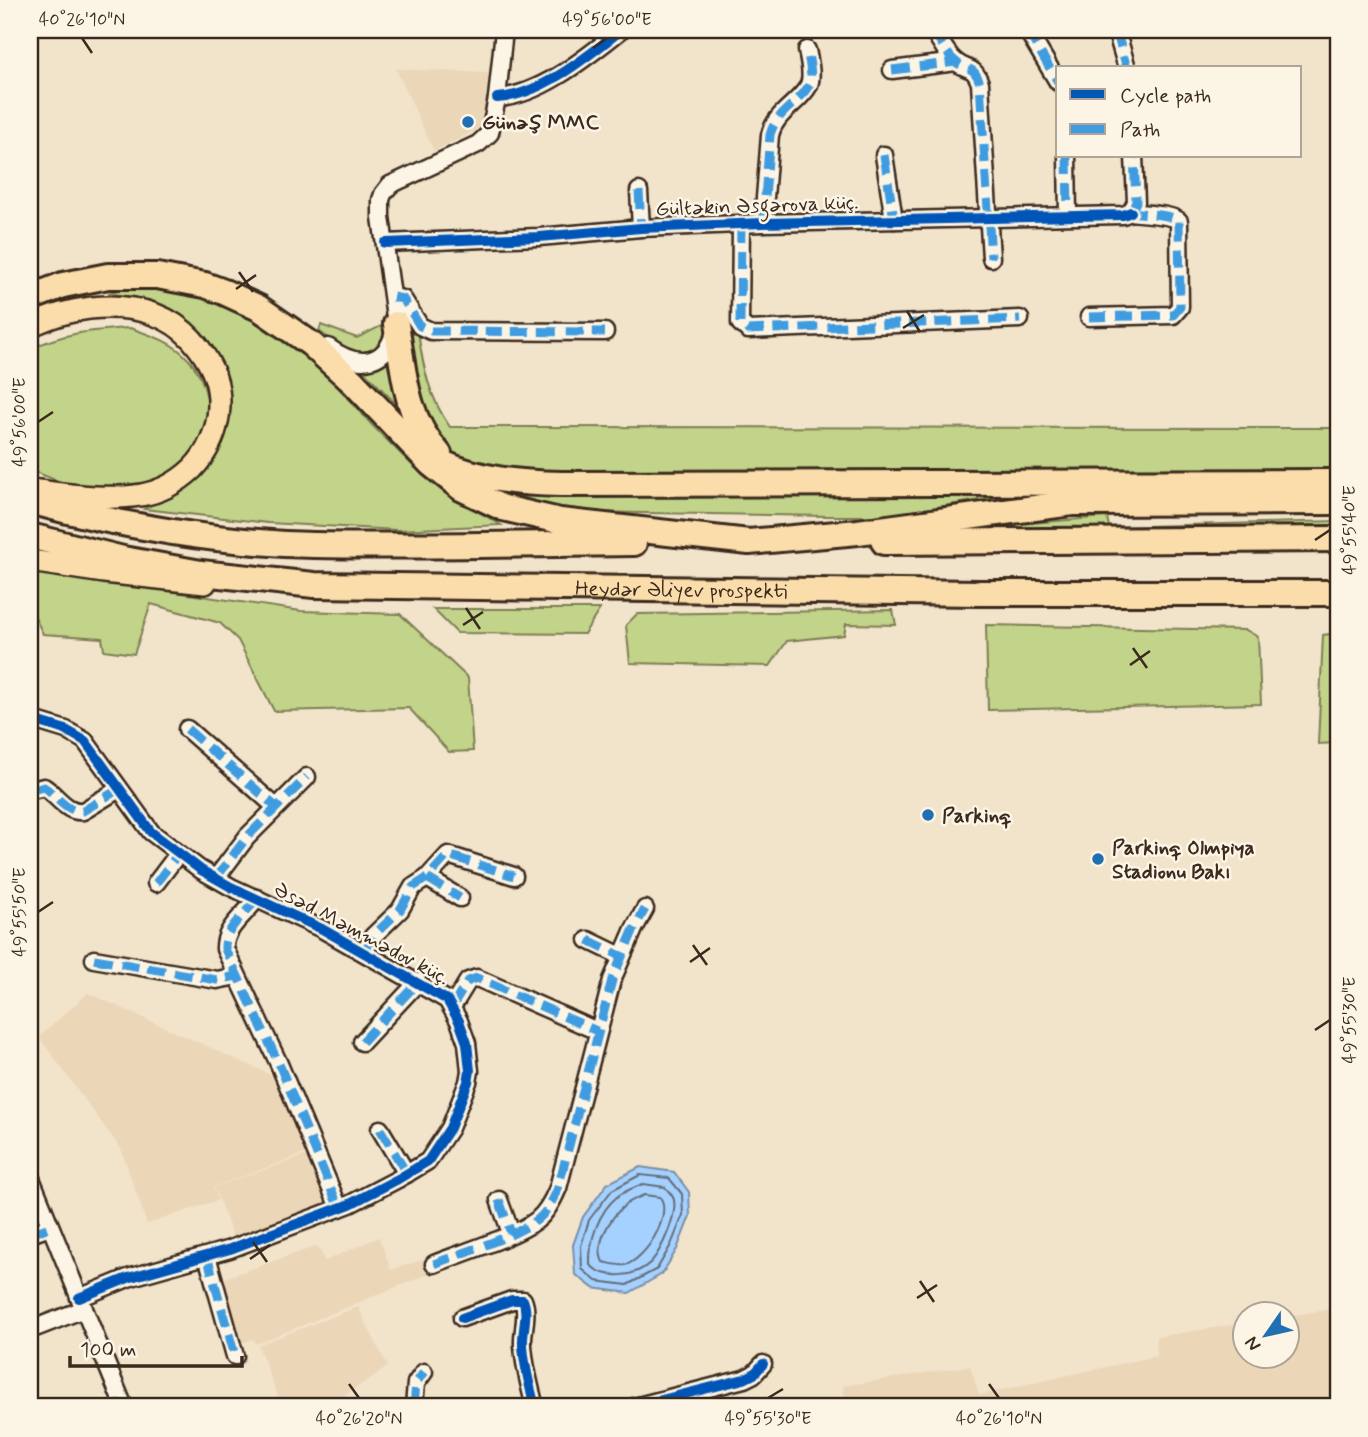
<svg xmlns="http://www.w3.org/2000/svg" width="1368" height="1437" font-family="Mynerve,sans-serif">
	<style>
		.built { fill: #ebd6b8 }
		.green { fill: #c1d48a; stroke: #7e7f54; stroke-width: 2 }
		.water { fill: #a4d1ff; stroke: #7a8ea5; stroke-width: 2 }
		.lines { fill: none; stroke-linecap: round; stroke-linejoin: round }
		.shore { stroke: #656d78; stroke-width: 2 }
		.minor-casing { stroke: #3b2a1e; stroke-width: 21 }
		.major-casing { stroke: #3b2a1e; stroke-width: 26 }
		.highway-casing { stroke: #3b2a1e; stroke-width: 30 }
		.minor { stroke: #fcf5e5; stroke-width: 16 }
		.major { stroke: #faddab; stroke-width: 21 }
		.highway { stroke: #faddab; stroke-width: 24 }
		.quiet { stroke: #3f9ce0; stroke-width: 9; stroke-dasharray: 18 9; stroke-linecap: butt }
		.cycleway-casing { stroke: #fcf5e5; stroke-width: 15 }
		.cycleway { stroke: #0057b8; stroke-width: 10 }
		.ticks { fill: none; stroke: #3b2a1e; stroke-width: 2.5 }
		.poi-dot { fill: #1f6fb2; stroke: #fcf5e5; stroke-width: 2.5 }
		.labels { text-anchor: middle; stroke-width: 5; stroke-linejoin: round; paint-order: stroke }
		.poi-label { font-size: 21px; font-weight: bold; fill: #3b2a1e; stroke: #fcf5e5; text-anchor: start }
		.street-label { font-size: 21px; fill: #3b2a1e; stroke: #fcf5e5 }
		.neatline { fill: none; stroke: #3b2a1e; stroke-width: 2.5 }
		.ticks-label { font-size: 18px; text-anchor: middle; fill: #3b2a1e }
	</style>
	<rect width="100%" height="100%" fill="#f2e3cb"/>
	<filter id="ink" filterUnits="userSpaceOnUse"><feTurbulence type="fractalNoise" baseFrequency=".0143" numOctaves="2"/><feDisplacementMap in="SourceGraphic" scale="14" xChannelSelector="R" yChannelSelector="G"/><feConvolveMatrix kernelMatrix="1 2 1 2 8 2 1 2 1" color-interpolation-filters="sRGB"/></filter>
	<g filter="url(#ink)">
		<g class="built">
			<polygon points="396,69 488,73 484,126 434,151"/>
			<polygon points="88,993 278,1078 309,1152 213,1187 218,1200 147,1224 121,1149 39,1037"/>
			<polygon points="310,1154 331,1205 235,1242 214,1187"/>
			<polygon points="379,1237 391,1270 431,1257 436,1271 256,1344 253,1339 238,1344 219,1280 317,1246 325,1261"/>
			<polygon points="358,1307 388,1367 326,1407 282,1407 258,1345"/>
			<polygon points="1338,1308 1338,1407 847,1407 843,1386 970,1366 979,1395 1156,1356 1156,1337 1245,1323 1246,1356 1288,1356 1288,1316"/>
		</g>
		<g class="green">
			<path d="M139 285 207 299 259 323 308 354 372 425 412 465 455 498 501 525 398 530 268 523 144 509C162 498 188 488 202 471 243 426 237 358 188 320 165 303 136 297 108 293Z"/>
			<path d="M402 320 418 332C423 367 429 397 450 427L1338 428V473H1252L1140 469 522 473C505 469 485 468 469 462 420 442 411 365 402 320Z"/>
			<path d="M387 323C374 375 349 353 319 331L321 325 357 338Z"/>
			<path d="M130 328C151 335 174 342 190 361 224 402 207 466 155 482 133 489 99 490 75 486 60 483 44 475 30 470V349C67 332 89 331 130 328Z"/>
			<polygon points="390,357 406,414 361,368 374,367"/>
			<polygon points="501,489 1002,496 886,516 828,516 582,512 531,500"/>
			<polygon points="1107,517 1109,527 1338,521 1338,531 947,538 1018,524"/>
			<polygon points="30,570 301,611 400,614 468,678 473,751 449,752 409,708 274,711 238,640 220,623 151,604 134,654 104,650 102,638 43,634 30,607"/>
			<polygon points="433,609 600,609 584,634 457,633"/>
			<polygon points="893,610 896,625 846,624 844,635 787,641 770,666 630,663 626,625 637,614"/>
			<polygon points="986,625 1246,630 1258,637 1261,704 988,710"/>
			<polygon points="1338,633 1338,743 1318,744 1323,635"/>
		</g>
		<polygon class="water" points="640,1167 674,1172 689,1192 690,1216 677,1249 662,1274 629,1293 593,1288 575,1274 573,1245 583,1217 607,1184"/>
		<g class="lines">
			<g class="shore">
				<polygon points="640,1175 669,1178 682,1194 683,1215 671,1245 657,1269 627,1285 596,1281 582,1269 581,1246 589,1220 612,1190"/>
				<path d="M643 1184 665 1187C668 1191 673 1195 674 1200 677 1215 662 1250 651 1262 635 1278 606 1280 590 1265 589 1241 598 1212 618 1196 625 1191 635 1187 643 1184Z"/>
				<path d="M644 1195 660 1197C673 1215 645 1260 625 1265 619 1266 609 1263 603 1262 594 1244 610 1218 624 1206 629 1201 638 1198 644 1195Z"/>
			</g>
			<defs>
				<g id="minor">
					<path d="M933 30C940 40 946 54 956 62 968 72 973 64 980 83L991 258"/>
					<polyline points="1027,30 1058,82"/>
					<polyline points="1116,30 1127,68"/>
					<polyline points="892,70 956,62"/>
					<path d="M497 98C540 96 588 56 621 30"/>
					<polyline points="884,155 894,220"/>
					<polyline points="1067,156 1068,215"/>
					<polyline points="639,191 641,228"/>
					<polyline points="1131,212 1136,202 1134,156"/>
					<path d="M763 223 770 135C776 111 799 104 809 85 813 75 809 60 807 50"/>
					<polyline points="741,224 740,323 748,330 1020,319"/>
					<polyline points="385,243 539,237 641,228 763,223 1123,215 1131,212"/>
					<polyline points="393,297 403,299 420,326 431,331 605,332"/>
					<path d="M1089 317 1173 315 1180 307 1179 221C1172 214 1143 214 1131 212"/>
					<path d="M328 347C359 370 389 366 396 324L381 217V200L383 194 390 185 478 144 490 133 497 98 504 30"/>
					<polyline points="30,719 66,730 85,741 151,832 201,870 231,887 322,929 447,1000 459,1021 467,1043 470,1071 468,1082 450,1128 428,1161 398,1179 350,1204 230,1249 128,1278 79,1298"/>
					<polyline points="187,729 276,807"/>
					<path d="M36 789 44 787C57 795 66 813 83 811L119 789"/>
					<polyline points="216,878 247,837 307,777"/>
					<polyline points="427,878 460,898"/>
					<polyline points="156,883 178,854"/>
					<path d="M257 898C246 915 224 927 225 949L279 1064 339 1208"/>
					<polyline points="588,940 621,956"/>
					<polyline points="364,952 373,936 400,910 413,887 427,878 448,855 514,876"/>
					<polyline points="94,959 217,980 237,976"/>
					<polyline points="452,1007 468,981 477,978 597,1031"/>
					<polyline points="362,1042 418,982"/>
					<polyline points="380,1129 407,1174"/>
					<polyline points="30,1176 124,1407"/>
					<polyline points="499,1200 511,1233"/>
					<polyline points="30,1234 50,1227"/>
					<polyline points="207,1256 235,1356"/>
					<path d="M434 1264C461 1253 515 1237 537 1220 547 1212 553 1200 558 1188L612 980 634 929 645 909"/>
					<path d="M462 1318 512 1300H523C529 1314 522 1330 523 1345 524 1366 530 1387 535 1407"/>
					<polyline points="30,1330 84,1309"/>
					<polyline points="414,1407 416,1383 424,1372"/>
					<polyline points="634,1407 744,1379 754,1374 763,1364"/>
				</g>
				<g id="major">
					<path d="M30 326C84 300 160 295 199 348 213 367 220 384 219 407 218 430 208 453 192 469 178 482 160 492 141 495 104 501 66 494 30 490"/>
					<polyline points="30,561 104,572 205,583"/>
				</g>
				<g id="highway">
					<polyline points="30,298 63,285 108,276 157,276 205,285 224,292 259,308 311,344 353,382 431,464 461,488 503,508 560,521 749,542 858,532 1072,503 1338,502"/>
					<path d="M396 324C404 371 405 418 439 454"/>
					<path d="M442 463C480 480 521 483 562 484L1338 482"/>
					<path d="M30 501C119 526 221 543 314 545 420 547 527 544 634 543"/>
					<path id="s1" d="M30 536 123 559 201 573 314 585 980 593H1338"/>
					<polyline points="884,542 1338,539"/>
				</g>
			</defs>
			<use href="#minor" class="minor-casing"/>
			<use href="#major" class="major-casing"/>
			<use href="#highway" class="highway-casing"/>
			<use href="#minor" class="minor"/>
			<use href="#major" class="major"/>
			<use href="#highway" class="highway"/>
			<g class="quiet">
				<path d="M933 30C940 40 946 54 956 62 968 72 973 64 980 83L991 258"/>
				<polyline points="1027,30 1058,82"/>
				<polyline points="1116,30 1127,68"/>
				<polyline points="892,70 956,62"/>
				<polyline points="884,155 894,220"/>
				<polyline points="1067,156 1068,215"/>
				<polyline points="639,191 641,228"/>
				<polyline points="1131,212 1136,202 1134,156"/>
				<path d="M763 223 770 135C776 111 799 104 809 85 813 75 809 60 807 50"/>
				<polyline points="741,224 740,323 748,330 1020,319"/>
				<polyline points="393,297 403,299 420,326 431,331 605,332"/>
				<path d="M1089 317 1173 315 1180 307 1179 221C1172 214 1143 214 1131 212"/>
				<polyline points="187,729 276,807"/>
				<path d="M36 789 44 787C57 795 66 813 83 811L119 789"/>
				<polyline points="216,878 247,837 307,777"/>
				<polyline points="427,878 460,898"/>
				<polyline points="156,883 178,854"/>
				<path d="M257 898C246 915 224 927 225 949L279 1064 339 1208"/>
				<polyline points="588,940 621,956"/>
				<polyline points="364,952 373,936 400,910 413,887 427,878 448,855 514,876"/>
				<polyline points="94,959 217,980 237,976"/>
				<polyline points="452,1007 468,981 477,978 597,1031"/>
				<polyline points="362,1042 418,982"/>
				<polyline points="380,1129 407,1174"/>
				<polyline points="499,1200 511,1233"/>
				<polyline points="30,1234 50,1227"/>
				<polyline points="207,1256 235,1356"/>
				<path d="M434 1264C461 1253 515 1237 537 1220 547 1212 553 1200 558 1188L612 980 634 929 645 909"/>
				<polyline points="112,1407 122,1403"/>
				<polyline points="414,1407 416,1383 424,1372"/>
			</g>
			<defs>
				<g id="cycleway">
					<path d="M497 98C540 96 588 56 621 30"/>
					<polyline points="385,243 539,237 641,228 763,223 1123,215 1131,212"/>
					<polyline points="30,719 66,730 85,741 151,832 201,870 231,887 322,929 447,1000 459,1021 467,1043 470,1071 468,1082 450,1128 428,1161 398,1179 350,1204 230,1249 128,1278 79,1298"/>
					<path d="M462 1318 512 1300H523C529 1314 522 1330 523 1345 524 1366 530 1387 535 1407"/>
					<polyline points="634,1407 744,1379 754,1374 763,1364"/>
				</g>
			</defs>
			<use href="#cycleway" class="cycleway-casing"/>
			<use href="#cycleway" class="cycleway"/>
		</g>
	</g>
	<path class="ticks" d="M82 38 92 53M593 48 607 38M239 272 253 292M236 289 256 275M907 311 920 332M903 328 924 315M38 422 53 412M1315 540 1330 530M466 608 480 629M463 625 483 612M1133 648 1147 668M1130 665 1150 651M38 912 53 902M693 945 707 965M690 962 710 948M1315 1030 1330 1020M253 1242 267 1262M250 1259 270 1245M920 1281 934 1302M917 1298 937 1285M349 1384 359 1398M989 1384 999 1398M768 1398 783 1389"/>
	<g class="poi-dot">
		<circle cx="468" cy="122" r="7"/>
		<circle cx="928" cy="815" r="7"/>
		<circle cx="1098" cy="859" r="7"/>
	</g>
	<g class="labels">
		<g class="poi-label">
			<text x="482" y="129">Günəş MMC</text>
			<text x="942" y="822">Parkinq</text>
			<text x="1112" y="854">Parkinq Olmpiya<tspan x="1112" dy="24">Stadionu Bakı</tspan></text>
		</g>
		<g class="street-label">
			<text transform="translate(757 205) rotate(-2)" y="7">Gültəkin Əsgərova küç.</text>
			<text dy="7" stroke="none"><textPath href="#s1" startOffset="656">Heydər Əliyev prospekti</textPath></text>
			<text transform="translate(362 933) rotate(28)" y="7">Əsəd Məmmədov küç.</text>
		</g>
	</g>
	<rect width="1368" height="1437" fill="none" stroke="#fcf5e5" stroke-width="77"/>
	<rect x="1056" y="66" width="245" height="91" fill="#fcf5e5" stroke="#afa495" stroke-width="2"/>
	<rect x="1070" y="89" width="35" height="10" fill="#0057b8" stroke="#afa495" stroke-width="2"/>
	<text x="1120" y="102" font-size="21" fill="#3b2a1e">Cycle path</text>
	<rect x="1070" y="124" width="35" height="10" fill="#3f9ce0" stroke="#afa495" stroke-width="2"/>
	<text x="1120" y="136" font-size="21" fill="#3b2a1e">Path</text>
	<g transform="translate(1266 1335) rotate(236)"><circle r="33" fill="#fcf5e5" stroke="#afa495" stroke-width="2"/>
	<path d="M0-5L12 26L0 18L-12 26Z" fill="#1f6fb2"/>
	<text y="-10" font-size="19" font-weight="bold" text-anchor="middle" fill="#3b2a1e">N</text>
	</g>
	<path d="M70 1356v10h172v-10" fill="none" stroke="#3b2a1e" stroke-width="3.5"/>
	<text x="80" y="1356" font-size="21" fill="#3b2a1e" stroke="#fcf5e5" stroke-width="5" paint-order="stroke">100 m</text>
	<rect x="38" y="38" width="1292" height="1360" class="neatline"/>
	<g class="ticks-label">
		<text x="82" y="25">40°26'10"N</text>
		<text x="607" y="25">49°56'00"E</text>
		<text transform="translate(19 422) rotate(-90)" y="6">49°56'00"E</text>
		<text transform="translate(1349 530) rotate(-90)" y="6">49°55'40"E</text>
		<text transform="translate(19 912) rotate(-90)" y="6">49°55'50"E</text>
		<text transform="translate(1349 1020) rotate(-90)" y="6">49°55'30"E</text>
		<text x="359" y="1424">40°26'20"N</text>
		<text x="768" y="1424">49°55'30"E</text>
		<text x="999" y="1424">40°26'10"N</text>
	</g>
</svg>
